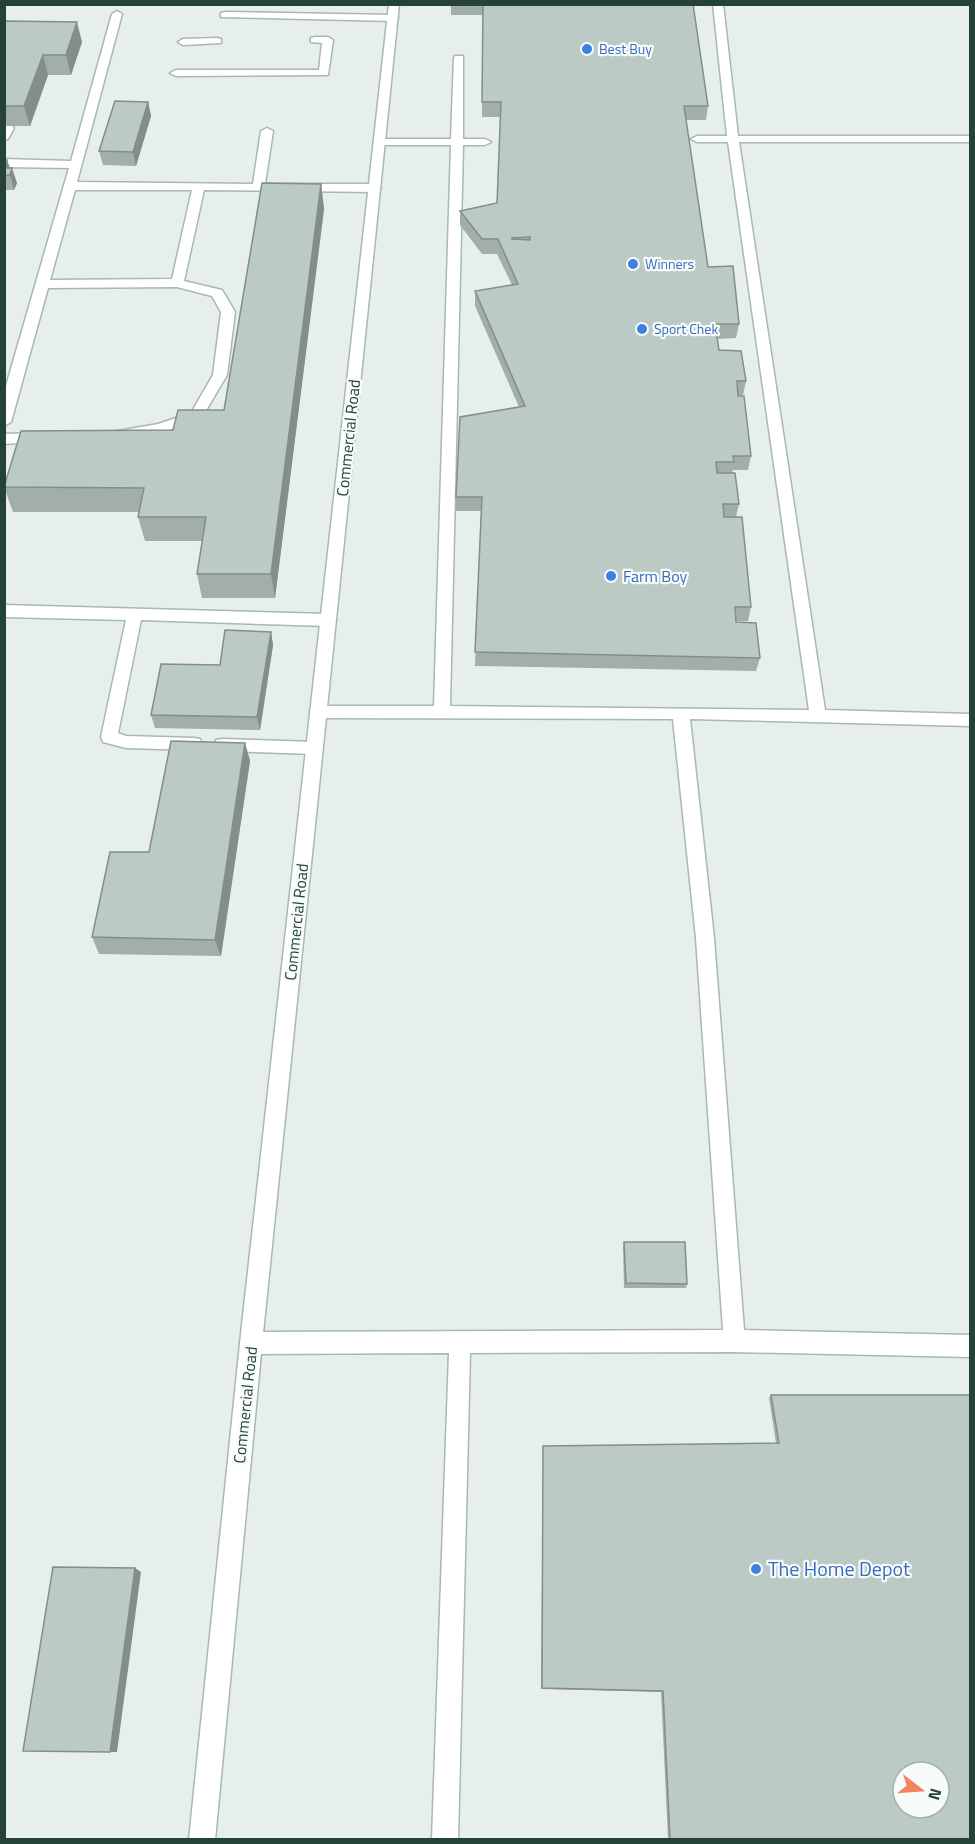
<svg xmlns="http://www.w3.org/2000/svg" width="975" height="1844" font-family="'Titillium Web',sans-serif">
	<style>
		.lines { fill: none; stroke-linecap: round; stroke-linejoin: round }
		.lane-casing { stroke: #a8b8b2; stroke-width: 3 }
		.street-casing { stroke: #a8b8b2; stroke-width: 3 }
		.lane { fill: #fff; fill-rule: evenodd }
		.street { fill: #fff; fill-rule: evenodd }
		.wall { fill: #a1aea9 }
		.shaded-wall { fill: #838d89 }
		.building { fill: #bbcac4; stroke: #838d89; stroke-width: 1.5; fill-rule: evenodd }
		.shop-dot { fill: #3f7fe0; stroke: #f7fbf9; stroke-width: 2 }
		.labels { text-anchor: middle; stroke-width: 4.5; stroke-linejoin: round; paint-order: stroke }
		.far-shop-label { font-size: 14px; fill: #366cbe; stroke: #f7fbf9; text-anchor: start }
		.street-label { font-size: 16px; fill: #24423a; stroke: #f7fbf9 }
		.shop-label { font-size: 16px; fill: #366cbe; stroke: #f7fbf9; text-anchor: start }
		.near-shop-label { font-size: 20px; fill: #366cbe; stroke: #f7fbf9; text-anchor: start }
	</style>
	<rect width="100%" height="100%" fill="#e6efeb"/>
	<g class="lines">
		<defs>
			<g id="lane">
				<polygon points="713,4 723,4 738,136 970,136 970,142 739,142 825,710 970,714 970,726 690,719 714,938 744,1330 970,1335 970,1357 734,1352 470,1353 458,1840 432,1840 449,1353 251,1354 243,1351 240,1343 243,1335 251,1332 723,1330 696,938 673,719 318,718 312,716 310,712 312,708 318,706 434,706 451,145 380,145 374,142 380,139 451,139 454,58 455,56 463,56 463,139 485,139 491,142 485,145 463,145 450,706 809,710 728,142 697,142 691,139 697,136 727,136"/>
				<path d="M117 11 122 14 77 182 253 184 261 131 267 128 273 131 265 184H375L381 188 375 192 204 190 184 281 222 290 235 312 227 375 201 419 160 433 123 439 116 434 118 431 158 424 191 413 213 375 221 312 212 296 177 287 48 288 11 422 4 426V393L69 168 4 167V159L71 161 112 14ZM75 190H192L172 279 50 280Z"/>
				<polygon points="225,12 393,15 398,18 393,21 221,17 221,13"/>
				<polygon points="315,37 328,37 333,40 328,75 176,76 170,73 176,70 319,70 322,43 311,42 311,38"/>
				<polygon points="217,38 221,39 221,43 183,45 178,42 183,39"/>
				<polygon points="4,125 12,126 14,128 8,139 4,140"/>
				<polygon points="42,433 49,438 47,441 4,444 4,434"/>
				<polygon points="4,605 328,614 333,616 336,620 333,624 328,626 141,620 118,733 126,736 194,738 200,739 202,744 200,749 194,750 126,748 103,742 101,737 126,620 4,617"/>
				<polygon points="222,739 314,742 320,743 322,748 320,753 314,754 222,751 216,750 214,745 216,740"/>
			</g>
			<polygon id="street" points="389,4 399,4 262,1343 215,1840 189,1840 240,1343"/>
		</defs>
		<use href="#lane" class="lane-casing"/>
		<use href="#street" class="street-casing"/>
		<use href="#lane" class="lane"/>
		<use href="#street" class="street"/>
	</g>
	<g class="wall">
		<polygon points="451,4 693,4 708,106 706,120 686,120 708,267 739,324 736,338 717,339 719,350 746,381 743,395 738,395 751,456 748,470 733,470 732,473 739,504 736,517 751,607 748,621 736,621 736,622 760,658 756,671 475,666 481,511 456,511 456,497 519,407 475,306 475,291 512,285 497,254 482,254 460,225 460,211 497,203 501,117 482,117 483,15 451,15"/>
		<polygon points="4,21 82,42 71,75 48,75 30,126 4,126"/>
		<polygon points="148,102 151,116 136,166 103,165 99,151"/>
		<polygon points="4,160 7,160 10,168 17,183 14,190 4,190"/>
		<polygon points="321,184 324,209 275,598 202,598 197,574 202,541 145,541 138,517 139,512 13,512 4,487 173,430 224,410"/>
		<polygon points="271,632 273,645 260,730 155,728 151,715 220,665"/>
		<polygon points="245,743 250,761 221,956 99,954 92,937 149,852"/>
		<polygon points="624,1242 687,1284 686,1288 624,1288 623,1247"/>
		<polygon points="771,1395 970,1839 668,1839 661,1692 541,1689 543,1446 776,1443 769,1398"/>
	</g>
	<g class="shaded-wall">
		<polygon points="77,22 82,42 71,75 66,55"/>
		<polygon points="43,55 48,75 30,126 24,106"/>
		<polygon points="148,102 151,116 136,166 133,152"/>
		<polygon points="7,160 11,172 12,168 17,183 14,190 10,175 5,168"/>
		<polygon points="321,184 324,209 275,598 271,574"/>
		<polygon points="271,632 273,645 260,730 257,717"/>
		<polygon points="245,743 250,761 221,956 215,940"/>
		<polygon points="135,1568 141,1572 117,1752 110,1752"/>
	</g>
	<g class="building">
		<path d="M483 4H693L708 106H684L708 267 733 266 739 324H715L719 350 741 351 746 381H737L738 396H744L751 456H733L734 462H716L717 473H735L739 504H723L724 517H742L751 607H735L736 622 756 623 760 658 475 652 482 497H456L460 417 525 406 475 291 518 284 498 239H482L460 211 497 203 501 102H482ZM530 237V240L512 239V238Z"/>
		<polygon points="4,21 77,22 66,55 43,55 24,106 4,106"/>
		<polygon points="115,101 148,102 133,152 99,151"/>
		<polygon points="4,160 7,160 5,168 12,168 10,175 4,175"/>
		<polygon points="262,183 321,184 271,574 197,574 206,517 138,517 144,488 4,487 21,431 173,430 178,410 224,410"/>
		<polygon points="225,630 271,632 257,717 151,715 161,664 220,665"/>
		<polygon points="171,741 245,743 215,940 92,937 110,852 149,852"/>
		<polygon points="624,1242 685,1242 687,1284 626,1283"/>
		<path d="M771 1395H970V1839H670L663 1691 542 1688 543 1446 779 1443ZM903 1772H939V1808H903Z"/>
		<polygon points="53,1567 135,1568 110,1752 23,1751"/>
	</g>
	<g class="shop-dot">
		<circle cx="587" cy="49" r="6"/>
		<circle cx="633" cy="264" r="6"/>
		<circle cx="642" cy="329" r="6"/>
		<circle cx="611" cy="576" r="6"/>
		<circle cx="756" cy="1569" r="6"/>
	</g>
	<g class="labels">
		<g class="far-shop-label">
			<text x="599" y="54">Best Buy</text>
			<text x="645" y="269">Winners</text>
			<text x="654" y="334">Sport Chek</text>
		</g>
		<g class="street-label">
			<text transform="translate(348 438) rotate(-84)" y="6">Commercial Road</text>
			<text transform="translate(296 922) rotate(-84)" y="6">Commercial Road</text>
			<text transform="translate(245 1405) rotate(-84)" y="6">Commercial Road</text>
		</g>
		<g class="shop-label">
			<text x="623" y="582">Farm Boy</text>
		</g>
		<g class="near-shop-label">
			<text x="768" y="1576">The Home Depot</text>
		</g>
	</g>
	<rect width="975" height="1844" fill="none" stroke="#24423a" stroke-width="12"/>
	<g transform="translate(921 1790) rotate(107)"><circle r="28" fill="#f7fbf9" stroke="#a3b1ad" stroke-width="1.5"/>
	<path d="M0-4.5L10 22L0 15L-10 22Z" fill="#f4845f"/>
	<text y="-9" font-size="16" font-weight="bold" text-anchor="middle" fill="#24423a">N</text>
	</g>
</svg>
